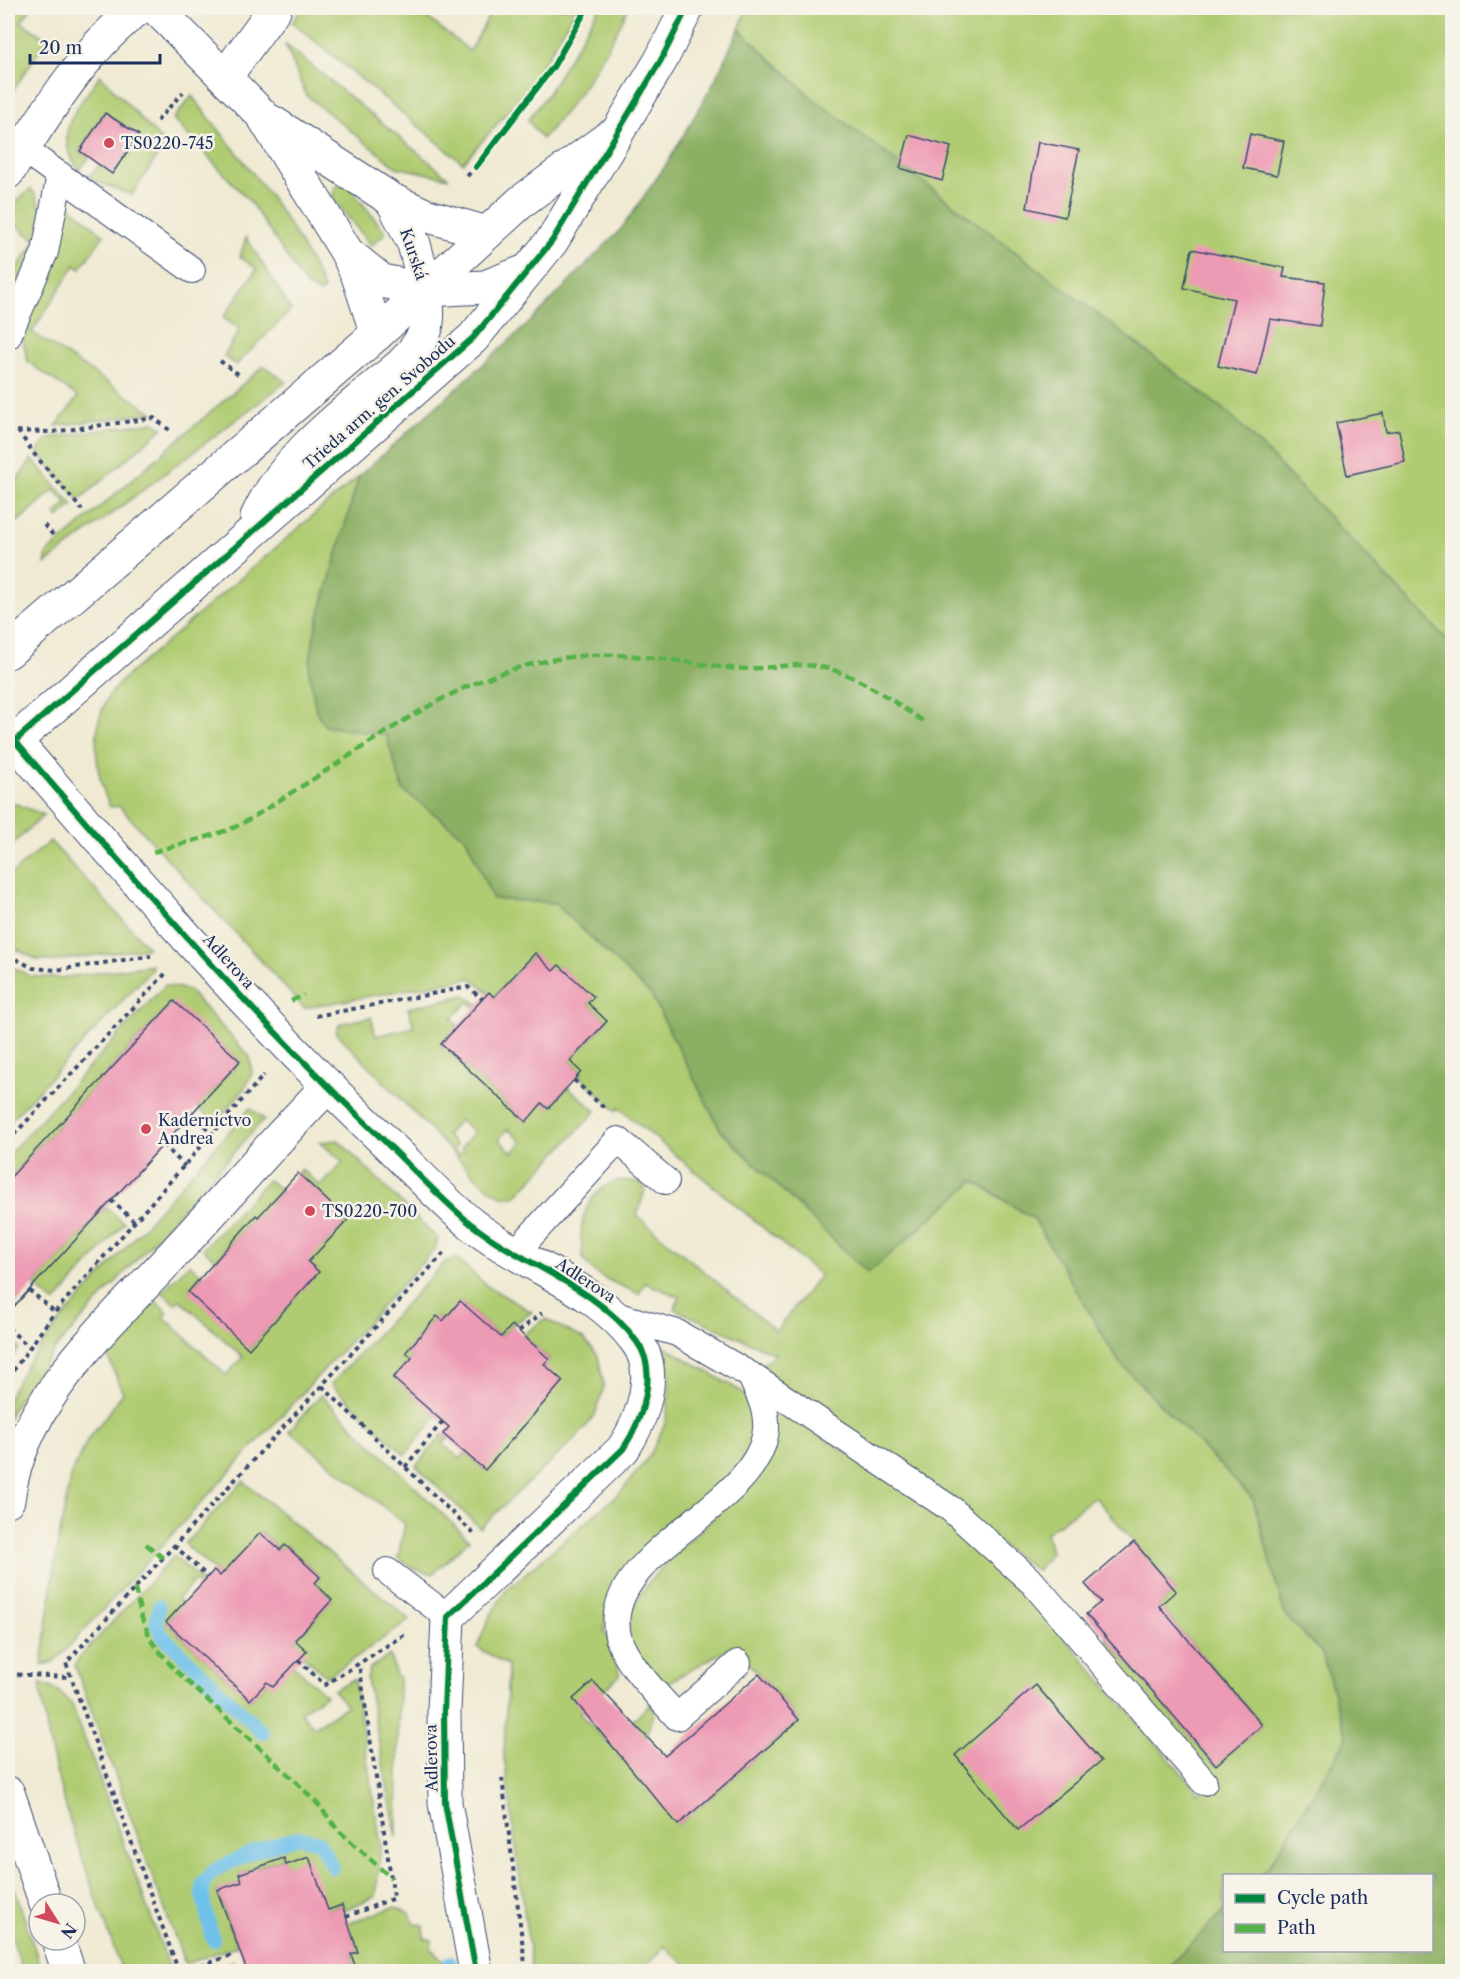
<svg xmlns="http://www.w3.org/2000/svg" width="1460" height="1979" font-family="'Libre Caslon Text',serif">
	<style>
		.green { fill: #b0cc72; stroke: #667e68; stroke-width: 1.5; fill-rule: evenodd }
		.forest { fill: #8cb064; stroke: #547061; stroke-width: 1.5 }
		.lines { fill: none; stroke-linecap: round; stroke-linejoin: round }
		.stream { stroke: #6ec1ea; stroke-width: 14 }
		.building { fill: #ed9ab4 }
		.lane-casing { stroke: #3b4b70; stroke-width: 28 }
		.street-casing { stroke: #3b4b70; stroke-width: 35 }
		.secondary-casing { stroke: #3b4b70; stroke-width: 35 }
		.path { stroke: #3b4b70; stroke-width: 4; stroke-dasharray: 4.5 4.5; stroke-linecap: butt }
		.lane { stroke: #fff; stroke-width: 26 }
		.street { stroke: #fff; stroke-width: 33 }
		.secondary { stroke: #fff; stroke-width: 33 }
		.quiet { stroke: #55b248; stroke-width: 4.5; stroke-dasharray: 9 4.5; stroke-linecap: butt }
		.cycleway-casing { stroke: #f7f3e8; stroke-width: 10 }
		.cycleway { stroke: #00873e; stroke-width: 6 }
		.poi-dot { fill: #d1495b; stroke: #f7f3e8; stroke-width: 2 }
		.labels { text-anchor: middle; stroke-width: 5; stroke-linejoin: round; paint-order: stroke }
		.poi-label { font-size: 16px; fill: #1b2f5e; stroke: #f7f3e8; text-anchor: start }
		.street-label { font-size: 16px; fill: #1b2f5e; stroke: #f7f3e8 }
	</style>
	<rect width="100%" height="100%" fill="#f7f3e8"/>
	<filter id="ink" filterUnits="userSpaceOnUse"><feTurbulence type="fractalNoise" baseFrequency=".0167" numOctaves="2"/><feDisplacementMap in="SourceGraphic" scale="12" xChannelSelector="R" yChannelSelector="G"/><feConvolveMatrix kernelMatrix="1 2 1 2 8 2 1 2 1" color-interpolation-filters="sRGB"/></filter>
	<filter id="wash" filterUnits="userSpaceOnUse"><feTurbulence type="fractalNoise" baseFrequency=".008" numOctaves="4" result="noise"/><feDisplacementMap in="SourceGraphic" scale="24" xChannelSelector="R" yChannelSelector="G"/><feGaussianBlur stdDeviation="1.35" result="paint"/><feColorMatrix in="noise" values="0 0 0 0 0 0 0 0 0 0 0 0 0 0 0 0 0 1.4 0 .05"/><feComposite in="paint" operator="in"/></filter>
	<g filter="url(#wash)">
		<rect width="100%" height="100%" fill="#f0ead3"/>
		<g class="green">
			<polygon points="8,8 31,8 21,22 47,39 8,98 8,62 15,50 8,45"/>
			<polygon points="302,8 415,8 470,51 493,8 577,8 529,87 463,163 292,22"/>
			<path d="M599 8H628C606 55 577 101 542 139L528 120 549 92Z"/>
			<polygon points="747,8 1452,8 1452,645 1233,417 810,96 739,29"/>
			<polygon points="285,44 449,178 396,167 306,95"/>
			<path d="M100 75 165 144 132 195 88 178 99 165 112 173 138 135 105 113 79 151 89 158 79 170C50 131 78 109 100 75Z"/>
			<path d="M192 96C241 159 292 215 324 290L319 293 306 286 251 203 173 119Z"/>
			<polygon points="346,183 386,233 371,246 332,197 336,185"/>
			<path d="M31 189C58 220 23 276 8 306V274L11 276 36 241 8 219V209Z"/>
			<polygon points="65,202 104,235 80,269 75,265 32,332 153,413 56,426 78,397 28,362 22,336 25,318"/>
			<polygon points="246,237 291,310 236,365 224,356 240,329 223,318 257,269 240,257"/>
			<polygon points="264,366 286,382 45,564 47,553"/>
			<polygon points="154,422 163,428 79,500 37,452 48,438"/>
			<polygon points="32,459 73,505 58,518 55,514 67,503 54,490 8,530 8,492"/>
			<path d="M359 476 314 635 309 671 325 726 386 734 403 790 466 838 493 899 555 903 651 995 721 1131 868 1273 974 1181 1034 1219 1119 1362 1253 1499 1285 1615 1322 1653 1347 1738 1270 1865 1260 1875 1224 1876V1911L1164 1971 694 1972 664 1946 642 1971H532L504 1756 508 1666 477 1647 489 1618 506 1590 621 1492 650 1455 666 1421 670 1381 664 1346 749 1396 759 1428 750 1452 607 1609 604 1630 617 1653 619 1676 579 1713 609 1744 651 1703 655 1712 635 1765 678 1825 799 1720 759 1674 731 1647 662 1686C654 1674 631 1649 629 1637 620 1587 705 1532 734 1498 747 1484 766 1427 775 1406L932 1508 1011 1576 1199 1793 1216 1777 1109 1653 1106 1637 1216 1765 1262 1725 1159 1606 1176 1591 1095 1497 1046 1533 1051 1552 1037 1571 778 1385 762 1365 775 1354 674 1309 680 1297 645 1283 639 1294C623 1286 593 1277 584 1260 582 1257 582 1250 582 1246 576 1210 602 1168 642 1184L645 1190 637 1216 776 1331 820 1275 619 1108 616 1111 579 1075 582 1072 570 1061 607 1021 588 1003 593 998 559 965 553 971 534 954 494 997 471 978 304 1008 119 806 110 807C96 776 90 735 105 703 108 695 116 687 122 680Z"/>
			<polygon points="8,804 17,804 44,815 8,848"/>
			<polygon points="50,841 148,947 148,948 54,961 38,960 8,945 8,877"/>
			<polygon points="8,965 30,976 60,978 152,965 151,970 8,1123"/>
			<polygon points="165,985 188,990 250,1057 252,1073 244,1089 215,1123 197,1107 240,1061 173,1002 8,1180 8,1155"/>
			<path d="M465 995 478 1004 475 1007 468 1002 452 1019 458 1026 441 1044 525 1121 542 1103 548 1108 568 1087 596 1111 515 1197C498 1200 486 1185 474 1175L336 1032 340 1024 371 1017 376 1036 414 1027 408 1008ZM460 1120 474 1132 461 1148 463 1151 459 1155 453 1150 456 1145 446 1135ZM508 1129 522 1142 512 1153 499 1139Z"/>
			<polygon points="250,1108 264,1119 56,1348 15,1404 8,1419 8,1398 27,1364 62,1319"/>
			<polygon points="338,1140 438,1239 435,1249 61,1655 53,1662 42,1665 57,1549 71,1475 87,1441 123,1393 106,1352 155,1300 168,1313 164,1317 226,1375 243,1357 180,1300 175,1304 162,1292 189,1264 203,1275 189,1291 250,1348 318,1271 256,1215 216,1260 203,1249 268,1180 282,1190 272,1202 322,1247 348,1220 298,1173 301,1169 321,1186 343,1162 320,1142"/>
			<polygon points="106,1207 124,1223 55,1303 34,1285"/>
			<polygon points="456,1258 487,1286 532,1312 512,1325 501,1337 460,1301 443,1321 437,1316 406,1352 412,1357 394,1378 437,1416 405,1455 331,1384 446,1261"/>
			<polygon points="545,1319 584,1339 598,1356 604,1386 595,1415 579,1435 480,1528 416,1466 443,1434 448,1438 443,1444 460,1459 465,1453 485,1470 549,1359 523,1335"/>
			<polygon points="8,1337 19,1348 8,1364"/>
			<polygon points="321,1395 469,1540 433,1574 414,1569 398,1558 405,1524 289,1431"/>
			<polygon points="243,1481 410,1620 327,1677 302,1655 295,1640 332,1600 315,1583 320,1577 286,1545 280,1550 261,1533 220,1576 185,1544"/>
			<polygon points="174,1556 203,1582 200,1585 194,1581 178,1599 183,1604 166,1622 250,1700 267,1682 293,1665 326,1695 300,1712 314,1727 347,1706 333,1690 354,1679 381,1845 376,1896 344,1910 341,1905 328,1910 286,1865 283,1858 239,1874 242,1882 217,1891 237,1946 185,1964 75,1666 79,1658"/>
			<polygon points="390,1655 396,1676 399,1678 397,1838 367,1679 370,1668"/>
			<path d="M40 1683 58 1691 72 1705 171 1971H122C90 1878 50 1782 40 1683Z"/>
			<polygon points="8,1869 42,1971 23,1971 8,1926"/>
			<polygon points="394,1907 410,1913 414,1924 424,1925 424,1938 432,1940 431,1948 445,1964 453,1963 454,1971 357,1971 351,1954 358,1951 348,1923"/>
			<polygon points="234,1961 236,1968 229,1971 206,1971"/>
		</g>
		<polygon class="forest" points="739,29 810,96 1233,417 1452,645 1452,1971 1164,1971 1224,1911 1224,1950 1432,1950 1432,1876 1260,1875 1270,1865 1347,1738 1322,1653 1285,1615 1253,1499 1119,1362 1034,1219 974,1181 868,1273 721,1131 651,995 555,903 493,899 466,838 403,790 386,735 325,726 316,711 309,671 314,635 359,476 530,322 621,229 668,162 712,86"/>
		<g class="lines">
			<g class="stream">
				<polyline points="159,1606 156,1624 162,1635 263,1733"/>
				<polyline points="213,1940 203,1898 203,1883 215,1870 255,1851 298,1837 319,1842 332,1867"/>
				<polyline points="450,1963 451,1972"/>
			</g>
		</g>
		<g id="blocks">
			<g class="building">
				<polygon points="105,113 139,135 112,174 80,151"/>
				<polygon points="1250,134 1284,141 1277,175 1243,168"/>
				<polygon points="909,135 951,147 942,181 900,168"/>
				<polygon points="1038,142 1079,150 1065,217 1027,208"/>
				<polygon points="1192,249 1285,268 1283,277 1325,282 1320,326 1270,319 1257,375 1218,366 1234,299 1184,288"/>
				<polygon points="1383,413 1386,432 1399,430 1405,462 1347,475 1336,423"/>
				<polygon points="535,953 553,971 559,965 594,997 588,1003 607,1021 570,1061 581,1072 548,1109 542,1103 526,1122 441,1044 489,992 494,997"/>
				<polygon points="174,1001 240,1061 8,1313 8,1180"/>
				<polygon points="298,1173 348,1220 308,1262 319,1272 249,1349 188,1292 256,1215 258,1217"/>
				<polygon points="460,1301 501,1337 512,1325 549,1359 544,1364 563,1381 485,1470 443,1434 449,1427 393,1378 412,1358 406,1352 437,1316 443,1321"/>
				<polygon points="260,1533 280,1550 285,1545 320,1577 315,1583 332,1600 295,1640 307,1651 273,1687 267,1682 250,1700 166,1622 214,1570 220,1576"/>
				<polygon points="1134,1542 1176,1591 1159,1606 1262,1725 1216,1765 1086,1614 1101,1602 1085,1584"/>
				<polygon points="759,1674 799,1720 678,1825 573,1699 593,1681 665,1756"/>
				<polygon points="1036,1685 1101,1761 1018,1830 955,1755"/>
				<polygon points="309,1857 328,1910 342,1905 358,1952 351,1954 357,1971 247,1971 217,1890 242,1882 239,1874 284,1858 286,1865"/>
			</g>
		</g>
	</g>
	<g filter="url(#ink)">
		<use href="#blocks" fill-opacity="0" stroke="#3b4b70" stroke-width="1.5"/>
		<g class="lines">
			<defs>
				<g id="lane">
					<polyline points="23,149 192,270"/>
					<polyline points="8,336 45,252 60,175"/>
					<polyline points="516,1252 618,1140 666,1181"/>
					<polyline points="615,1315 677,1333 750,1375 951,1509 1033,1583 1204,1782"/>
					<polyline points="387,1571 448,1617"/>
					<path d="M738 1663 677 1717C659 1696 624 1662 618 1636 599 1554 750 1511 765 1436 770 1414 759 1394 750 1375"/>
				</g>
				<g id="street">
					<polyline points="156,8 263,116 346,251 358,276 377,334"/>
					<polyline points="225,77 275,8"/>
					<polyline points="272,122 392,200 425,215 487,233"/>
					<path d="M8 172C46 114 83 50 139 8"/>
					<polyline points="350,255 382,281 426,290 414,244 392,200"/>
					<path d="M8 733C125 869 243 1006 373 1130 406 1161 437 1196 471 1224 524 1266 597 1286 637 1342 660 1373 641 1422 623 1449L448 1617 444 1711 445 1803 476 1972"/>
					<path d="M8 1500C20 1399 114 1320 179 1248 229 1194 276 1139 328 1086"/>
					<polyline points="8,1793 46,1904"/>
					<polyline points="58,1940 69,1972"/>
				</g>
				<g id="secondary">
					<polyline points="426,290 485,287 526,271"/>
					<path d="M257 517C287 451 348 411 402 364 428 336 430 328 426 290"/>
					<polyline points="8,652 377,334 522,201 609,137"/>
					<polyline points="8,747 473,338 552,241 661,60 687,8"/>
				</g>
			</defs>
			<use href="#lane" class="lane-casing"/>
			<use href="#street" class="street-casing"/>
			<use href="#secondary" class="secondary-casing"/>
			<g class="path">
				<polyline points="157,121 183,92"/>
				<polyline points="467,176 476,167"/>
				<polyline points="220,361 241,376"/>
				<polyline points="8,431 52,432 154,418 172,432"/>
				<polyline points="18,431 35,455 82,510"/>
				<polyline points="44,525 53,535"/>
				<polyline points="8,955 33,968 56,970 151,956"/>
				<polyline points="316,1016 468,987 482,999"/>
				<polyline points="574,1080 604,1108"/>
				<polyline points="192,1113 213,1134"/>
				<polyline points="8,1141 166,973"/>
				<polyline points="163,1145 185,1166"/>
				<polyline points="111,1200 135,1222"/>
				<polyline points="29,1290 55,1312"/>
				<polyline points="8,1328 29,1347"/>
				<polyline points="519,1331 542,1313"/>
				<polyline points="8,1378 55,1312 264,1075"/>
				<polyline points="322,1386 475,1535"/>
				<polyline points="405,1467 443,1421"/>
				<polyline points="174,1545 208,1577"/>
				<polyline points="298,1660 325,1685 407,1633"/>
				<polyline points="8,1674 69,1677"/>
				<polyline points="502,1778 526,1972"/>
				<polyline points="346,1917 394,1898 359,1664"/>
				<polyline points="8,1951 14,1972"/>
				<polyline points="179,1972 66,1663 444,1253"/>
				<polyline points="184,1972 232,1955"/>
			</g>
			<use href="#lane" class="lane"/>
			<use href="#street" class="street"/>
			<use href="#secondary" class="secondary"/>
			<g class="quiet">
				<path d="M153 852C179 844 209 838 235 827 254 818 272 805 289 794 386 736 462 667 580 656 624 651 685 662 729 668 753 671 777 665 801 665 847 665 886 697 923 721"/>
				<polyline points="291,1001 304,995"/>
				<polyline points="146,1544 163,1558"/>
				<polyline points="135,1588 141,1616 152,1642 173,1668 291,1777 317,1803 338,1830 391,1878"/>
			</g>
			<defs>
				<g id="cycleway">
					<polyline points="476,167 553,67 587,8"/>
					<path d="M8 733C125 869 243 1006 373 1130 406 1161 437 1196 471 1224 524 1266 597 1286 637 1342 660 1373 641 1422 623 1449L448 1617 444 1711 445 1803 476 1972"/>
					<polyline points="8,747 473,338 552,241 661,60 687,8"/>
				</g>
			</defs>
			<use href="#cycleway" class="cycleway-casing"/>
			<use href="#cycleway" class="cycleway"/>
		</g>
	</g>
	<g class="poi-dot">
		<circle cx="109" cy="143" r="6"/>
		<circle cx="146" cy="1129" r="6"/>
		<circle cx="310" cy="1211" r="6"/>
	</g>
	<g class="labels">
		<g class="poi-label">
			<text x="121" y="149">TS0220-745</text>
			<text x="158" y="1126">Kaderníctvo<tspan x="158" dy="18">Andrea</tspan></text>
			<text x="322" y="1217">TS0220-700</text>
		</g>
		<g class="street-label">
			<text transform="translate(414 254) rotate(71)" y="6">Kurská</text>
			<text transform="translate(379 402) rotate(-41)" y="6">Trieda arm. gen. Svobodu</text>
			<text transform="translate(229 961) rotate(48)" y="6">Adlerova</text>
			<text transform="translate(586 1280) rotate(33)" y="6">Adlerova</text>
			<text transform="translate(431 1758) rotate(-91)" y="6">Adlerova</text>
		</g>
	</g>
	<rect width="1460" height="1979" fill="none" stroke="#f7f3e8" stroke-width="30"/>
	<rect x="1223" y="1874" width="210" height="78" fill="#f7f3e8" stroke="#9fa5b1" stroke-width="1.5"/>
	<rect x="1235" y="1894" width="30" height="9" fill="#00873e" stroke="#9fa5b1" stroke-width="1.5"/>
	<text x="1277" y="1904" font-size="18" fill="#1b2f5e">Cycle path</text>
	<rect x="1235" y="1924" width="30" height="9" fill="#55b248" stroke="#9fa5b1" stroke-width="1.5"/>
	<text x="1277" y="1934" font-size="18" fill="#1b2f5e">Path</text>
	<g transform="translate(57 1922) rotate(127)"><circle r="28" fill="#f7f3e8" stroke="#9fa5b1" stroke-width="1.5"/>
	<path d="M0-4.5L10 22L0 15L-10 22Z" fill="#d1495b"/>
	<text y="-9" font-size="16" font-weight="bold" text-anchor="middle" fill="#1b2f5e">N</text>
	</g>
	<path d="M30 54v9h130v-9" fill="none" stroke="#1b2f5e" stroke-width="3"/>
	<text x="39" y="54" font-size="18" fill="#1b2f5e" stroke="#f7f3e8" stroke-width="4.5" paint-order="stroke">20 m</text>
</svg>
